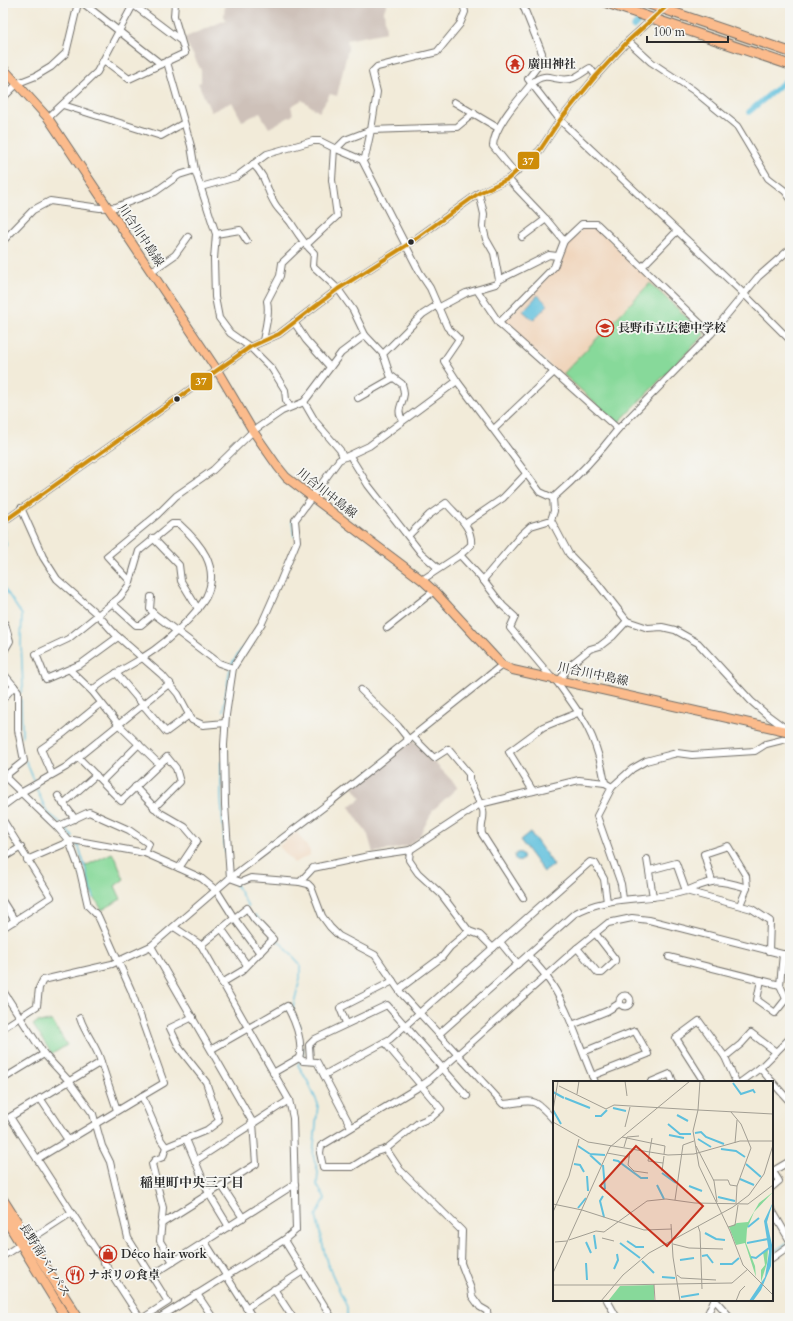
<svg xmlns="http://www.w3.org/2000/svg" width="793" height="1321" font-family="Cardo,'Noto Serif JP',serif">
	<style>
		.built { fill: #f0d5bc }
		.industrial { fill: #cec1b9 }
		.green { fill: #87d99a; stroke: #598262 }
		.water { fill: #5fc0dd; stroke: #457684 }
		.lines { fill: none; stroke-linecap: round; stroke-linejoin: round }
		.stream { stroke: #5fc0dd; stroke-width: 1.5 }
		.canal { stroke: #5fc0dd; stroke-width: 5.5 }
		.minor-casing { stroke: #716e68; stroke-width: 8 }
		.major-casing { stroke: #716e68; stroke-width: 10 }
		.highway-casing { stroke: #716e68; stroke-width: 11 }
		.minor { stroke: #fff; stroke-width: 6 }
		.major { stroke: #fbbb8c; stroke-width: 8 }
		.highway { stroke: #fbbb8c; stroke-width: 9 }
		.bus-1-casing { stroke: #f6f6f2; stroke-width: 7 }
		.bus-1 { stroke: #ce8d09; stroke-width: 4 }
		.bus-dot { fill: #2b2b2b; stroke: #f6f6f2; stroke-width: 1.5 }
		.labels { text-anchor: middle; stroke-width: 3.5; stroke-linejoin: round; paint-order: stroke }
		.poi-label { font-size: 12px; font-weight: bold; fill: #2b2b2b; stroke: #f6f6f2; text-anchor: start }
		.street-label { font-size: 12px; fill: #2b2b2b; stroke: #f6f6f2 }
		.neighbourhood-label { font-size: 13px; font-weight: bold; fill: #2b2b2b; stroke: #f6f6f2 }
		.inset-river { fill: none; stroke: #5fc0dd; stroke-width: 2 }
		.inset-road { fill: none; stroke: #a29e93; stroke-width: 1 }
		.view { fill: #c8321e; fill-opacity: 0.15; stroke: #c8321e; stroke-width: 2 }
		.inset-edge { fill: none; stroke: #2b2b2b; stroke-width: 2 }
		.line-badge { stroke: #f6f6f2; stroke-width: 1.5 }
		.badge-label { font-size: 11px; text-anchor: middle; font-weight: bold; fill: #fff }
	</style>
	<rect width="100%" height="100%" fill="#f6f6f2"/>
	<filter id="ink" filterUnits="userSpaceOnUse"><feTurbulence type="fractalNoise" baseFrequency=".025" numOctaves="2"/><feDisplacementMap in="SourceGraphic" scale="8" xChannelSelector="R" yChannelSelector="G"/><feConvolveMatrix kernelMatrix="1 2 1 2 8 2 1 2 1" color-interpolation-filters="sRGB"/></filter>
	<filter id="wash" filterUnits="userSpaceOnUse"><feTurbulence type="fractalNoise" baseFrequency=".012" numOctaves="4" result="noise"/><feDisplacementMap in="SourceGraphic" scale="16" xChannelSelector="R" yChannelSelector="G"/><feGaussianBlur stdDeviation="0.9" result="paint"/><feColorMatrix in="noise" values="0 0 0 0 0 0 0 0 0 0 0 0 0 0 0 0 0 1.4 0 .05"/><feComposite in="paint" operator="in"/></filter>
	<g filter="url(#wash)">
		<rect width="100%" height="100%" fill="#f2ebd9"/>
		<g class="built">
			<polygon points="595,226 707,333 617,425 502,323 557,268 566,243 585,227"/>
			<polygon points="297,832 310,851 310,855 294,863 279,846"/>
		</g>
		<g class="industrial">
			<polygon points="225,3 387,3 384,11 386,32 347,40 348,49 337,96 330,94 319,112 302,100 291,106 293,115 269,128 260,113 242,121 232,102 211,112 198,83 201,82 201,70 185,40 186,37 226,20 224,16"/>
			<polygon points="413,740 458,787 433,810 419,837 408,846 373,853 368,835 350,808 349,807 361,798 353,787"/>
		</g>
		<g class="green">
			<polygon points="650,283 705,334 618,423 563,374"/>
			<path d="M112 853C118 859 119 870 124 879L115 886 121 899 102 910 89 889 85 866Z"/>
			<polygon points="52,1021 67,1045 52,1054 33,1025 37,1022"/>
		</g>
		<g class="water">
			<polygon points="538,295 548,305 533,320 523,311"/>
			<polygon points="530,832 554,865 544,872 520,840"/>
			<circle cx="519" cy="857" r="4.5"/>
		</g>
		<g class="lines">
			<g class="stream">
				<polyline points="3,483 5,488 3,515"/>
				<polyline points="292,520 294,536"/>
				<polyline points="3,549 6,545 3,526"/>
				<polyline points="3,586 22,615 21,643 23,686 21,692"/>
				<polyline points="230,666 243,647"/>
				<polyline points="21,700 22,736"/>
				<polyline points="223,711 230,669"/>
				<polyline points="26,761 34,780"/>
				<polyline points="221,762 221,798 225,852"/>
				<polyline points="37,790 47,812 61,823"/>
				<polyline points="64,827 73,837"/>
				<polyline points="75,843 79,847 94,898"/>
				<polyline points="235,883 248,906"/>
				<polyline points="255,915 300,964 300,979 292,1011"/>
				<polyline points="295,1016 300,1029"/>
				<polyline points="302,1058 303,1048"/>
				<polyline points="300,1061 298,1065 308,1082 318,1104 313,1155 318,1172 317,1185 325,1199 316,1216 327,1263 347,1307 347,1318"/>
				<polyline points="772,1253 786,1244"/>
				<polyline points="703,1318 705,1312"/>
			</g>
			<g class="canal">
				<polyline points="633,27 639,21"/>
				<polyline points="749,112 784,82"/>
			</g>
		</g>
	</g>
	<g filter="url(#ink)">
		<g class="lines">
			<defs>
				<g id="minor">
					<polyline points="83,3 161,64"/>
					<polyline points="131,3 180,40"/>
					<polyline points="522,3 542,53 541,62 528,79 560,120 743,293 790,340"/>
					<polyline points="628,41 651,62 693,90 737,126 768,178 785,191 790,198"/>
					<polyline points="104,60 129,79 185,53 174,16 175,3"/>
					<polyline points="167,62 191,146 195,170 216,234 214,259 215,297 219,318 230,333 250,347 272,369 285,390 286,400 290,407"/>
					<polyline points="3,98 18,83 36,76 51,67 66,53 78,3"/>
					<polyline points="454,102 498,128"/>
					<polyline points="63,105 161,136 184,123"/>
					<polyline points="48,118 97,72 134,3"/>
					<polyline points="336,149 345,140 371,130 377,92 372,72 377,67 437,52 460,24 465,12 463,3"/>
					<polyline points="362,160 365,158 371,130 457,127 474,113"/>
					<path d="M253 164C268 179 265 188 275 204 279 211 287 217 291 223 298 234 304 244 314 253L313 266 338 289 353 310 365 335 383 354"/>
					<path d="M515 173 493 146C494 126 519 99 532 83 547 70 554 82 570 79 577 78 584 71 590 68L596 76"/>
					<polyline points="508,179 546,219"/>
					<polyline points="201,187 236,177 267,154 313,141 320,141 334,148"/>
					<polyline points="216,234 240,230 247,241"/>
					<polyline points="522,237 546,219 564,241"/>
					<polyline points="3,241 33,210 50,201 100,208 116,207 155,192 179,175 195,170"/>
					<path d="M306 245 337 216 332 180 334 148 362 160 420 273 430 288 447 327 459 339 444 361 457 381 540 492 553 498C577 477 598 455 618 429"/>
					<polyline points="642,267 677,231"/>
					<polyline points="152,271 175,255 188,237"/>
					<polyline points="499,280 549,255 557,256"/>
					<polyline points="477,290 499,323"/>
					<polyline points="438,308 466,293 496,284 499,280 494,253 486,239 483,227 484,214 479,193"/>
					<polyline points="294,322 306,340 330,367"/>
					<polyline points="711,334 597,224 582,224 564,241 554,267 499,323 618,429 711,334 758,277 790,249"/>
					<path d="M263 341C265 328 270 314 267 301L280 276 282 263 303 243"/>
					<polyline points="358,398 393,378"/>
					<path d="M403 420C395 411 403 404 404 394 404 391 403 387 402 384L390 375 383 354 423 314 437 305"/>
					<polyline points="494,429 554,372"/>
					<polyline points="350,456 368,485 421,553 438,568"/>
					<polyline points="343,457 340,450 315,421 304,402 341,353 365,335"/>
					<polyline points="553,498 554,511 551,520 569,554 598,584 627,621 648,628 662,627 675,630 698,643 751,701 766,714 789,731"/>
					<polyline points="21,508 43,557 57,579 98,615 115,634 162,675 178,694 192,720 203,725 225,723"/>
					<polyline points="3,522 250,347 279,334 338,289 407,245 479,193 508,179 515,173 540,150 560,120 596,76 628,41 670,3"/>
					<polyline points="465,524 503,498 526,474"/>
					<path d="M409 535 429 515 446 503C457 516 473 527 471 545L460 555 422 580"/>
					<polyline points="153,538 179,565 181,581 198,609"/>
					<polyline points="460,555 483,580 503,606 515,617 510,628 551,677"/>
					<polyline points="483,580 521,535 531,526 551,520"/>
					<polyline points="130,581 107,556 157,515 176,496 213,470 253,431 282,411 304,402"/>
					<polyline points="151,597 150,609 154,614 219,663 233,668"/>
					<polyline points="112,603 136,625 141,625 154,614"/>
					<polyline points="387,628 434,591"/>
					<polyline points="3,653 10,641 5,624"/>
					<polyline points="70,670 92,691 119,725 159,764"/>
					<polyline points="3,673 14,686 3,699"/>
					<polyline points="116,673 166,732 189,715"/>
					<path d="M554 678C583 717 596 733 605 783"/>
					<polyline points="560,680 569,666 590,649 600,646 613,636 627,621"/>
					<polyline points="361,690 398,726 409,740"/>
					<path d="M92 691C106 677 125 669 142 658 160 647 175 634 189 619 195 612 202 605 206 597 221 567 200 543 179 524H172L139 551 129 585 120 597 68 639 36 654 46 679 81 664 118 637"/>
					<path d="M413 737 434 758 448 749 469 774V780L483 810C485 818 480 825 482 834L523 898"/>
					<polyline points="78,757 121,801 167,757 176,768 180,782 154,808"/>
					<polyline points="52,774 41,749 64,733 101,703"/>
					<polyline points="3,775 57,827 69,841 80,871 88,906 98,916 131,990 164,1083 142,1096"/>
					<polyline points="5,776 24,761 18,730 18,691 14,686"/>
					<polyline points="102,781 139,744"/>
					<polyline points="135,787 159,812 185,827 197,841 179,868 201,878 217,891 234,918 260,953"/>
					<polyline points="612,787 632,769 646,761 661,757 677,753 692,755 755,751 766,744 790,738"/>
					<polyline points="533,791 509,752 543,727 580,712"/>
					<polyline points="58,796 75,819"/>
					<polyline points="63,804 96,775"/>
					<polyline points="3,806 22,792 66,767 170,683"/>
					<polyline points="3,820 51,897 3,928"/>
					<polyline points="57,827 89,812 129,830 149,844 145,853"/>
					<polyline points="410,850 409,860 418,873 441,894 469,931 480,935 493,948"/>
					<polyline points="3,858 21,847"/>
					<polyline points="647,859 653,897"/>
					<polyline points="27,860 73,840 145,853 179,868"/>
					<polyline points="230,878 225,805 224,745 226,715 233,668 262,623 278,587 297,541 295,520 339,460 369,446 457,381"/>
					<polyline points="230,878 333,800 502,665"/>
					<polyline points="712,881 704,854 728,846 746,876 747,888 740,905"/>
					<path d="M300 882 308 884 311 887 322 916 330 927 339 936 375 955 401 993 503 1104C534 1102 530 1094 554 1120"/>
					<polyline points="686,891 752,909 770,921 769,951"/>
					<path d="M686 891C715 879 716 879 747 888"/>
					<polyline points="3,902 15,921"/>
					<polyline points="221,928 247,965"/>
					<polyline points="500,942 518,964"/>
					<polyline points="201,945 247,908 254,919 273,939 242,971 222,983"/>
					<polyline points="151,946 253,1123 256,1164 161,1224"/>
					<polyline points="577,948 598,973 602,973 615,961 615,959 595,933"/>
					<path d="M528 955C534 962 540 968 546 976 569 1007 579 1047 595 1082"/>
					<polyline points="669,957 780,985 783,954"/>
					<polyline points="761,980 757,1000 775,1013 786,999 780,985"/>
					<polyline points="399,989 442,957 450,947 469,931"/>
					<polyline points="3,991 44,1054 69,1081 93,1114 102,1146 110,1162 128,1238 168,1302 143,1318"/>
					<circle cx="625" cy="1001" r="5.5"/>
					<path d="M80 1018C85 1034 97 1046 101 1062L10 1117 140 1318"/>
					<polyline points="346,1023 340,1008 393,981"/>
					<polyline points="572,1025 607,1011 620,1003"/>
					<polyline points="3,1028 37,1006 39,988 43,980 112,964 151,946 230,878 241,882 251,878 300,882 313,868 369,856 410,850 480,804 579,780 605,783 612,787 597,816 621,884 623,899"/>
					<path d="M439 1034 574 914C608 894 649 902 686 891L676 863 650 870"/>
					<polyline points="385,1043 441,1109 432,1117 418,1123 386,1149 376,1152 352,1167 323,1167 320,1153 321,1146 422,1085 428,1081 577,948 608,923 632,918 649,920 790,956"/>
					<path d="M212 1049 287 1006C295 1021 304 1041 299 1058L273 1073"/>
					<polyline points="583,1052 635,1031 648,1054 592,1076"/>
					<polyline points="725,1057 741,1044 751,1033 776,1052"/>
					<polyline points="299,1058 303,1061 317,1062 351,1127"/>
					<polyline points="310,1061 309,1045 315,1039 387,1005 467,1096"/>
					<polyline points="101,1062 117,1110"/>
					<polyline points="760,1068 790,1102"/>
					<polyline points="324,1075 390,1039 590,862 595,863 604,879 607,902"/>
					<polyline points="3,1079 44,1054"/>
					<polyline points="651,1082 670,1074 673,1082"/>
					<polyline points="704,1082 676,1038 699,1021 725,1057 736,1082"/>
					<polyline points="741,1082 760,1068 790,1038"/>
					<polyline points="40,1098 68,1140"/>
					<polyline points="186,1139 209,1194 229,1227"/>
					<polyline points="386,1149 400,1170 462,1231 461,1263 471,1289 472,1296 480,1307 487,1311 488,1318"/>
					<polyline points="37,1159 142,1096 161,1140 166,1147"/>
					<polyline points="195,1161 289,1100"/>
					<polyline points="772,1170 779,1181 772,1187"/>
					<polyline points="773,1171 790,1161"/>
					<polyline points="222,1186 243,1218"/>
					<polyline points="772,1210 790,1241"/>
					<polyline points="284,1240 332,1318"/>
					<polyline points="28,1241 71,1213"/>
					<polyline points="205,1242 253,1318"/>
					<polyline points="3,1256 21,1244"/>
					<polyline points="772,1258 790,1245"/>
					<polyline points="173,1262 160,1241 163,1208 152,1164 155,1160 163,1157 166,1147 207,1130 219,1121 206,1082 180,1049 170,1028 193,1017"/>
					<polyline points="151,1276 295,1184"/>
					<polyline points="274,1289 293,1318"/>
					<polyline points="197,1294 213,1318"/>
					<polyline points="607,1300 617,1318"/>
					<polyline points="715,1300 731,1318"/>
					<polyline points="246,1308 303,1271"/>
					<polyline points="159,1318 284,1240 296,1230 293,1118 289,1100 201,945 174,927"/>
					<polyline points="706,1318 714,1300"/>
				</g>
				<polyline id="major" points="3,68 48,118 217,370 253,431 278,467 286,477 312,497 422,580 434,591 502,665 513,670 790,732"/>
				<g id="highway">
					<polyline points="607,3 790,65"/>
					<polyline points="646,3 790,52"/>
					<polyline points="3,1200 78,1318"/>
					<polyline points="3,1215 66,1318"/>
				</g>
			</defs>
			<use href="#minor" class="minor-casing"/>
			<use href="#major" class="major-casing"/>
			<use href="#highway" class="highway-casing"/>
			<use href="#minor" class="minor"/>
			<use href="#major" class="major"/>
			<use href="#highway" class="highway"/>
			<defs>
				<polyline id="bus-1" points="3,522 250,347 279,334 338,289 407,245 479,193 508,179 540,150 560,120 596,76 628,41 670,3"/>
			</defs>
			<use href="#bus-1" class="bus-1-casing"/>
			<use href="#bus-1" class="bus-1"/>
		</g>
	</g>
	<defs>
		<symbol id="temple-ring" viewBox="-11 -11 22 22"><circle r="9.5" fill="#f6f6f2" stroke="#c8321e" stroke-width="1.5"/><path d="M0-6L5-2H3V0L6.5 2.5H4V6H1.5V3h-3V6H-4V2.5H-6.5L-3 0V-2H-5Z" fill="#c8321e"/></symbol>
		<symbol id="school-ring" viewBox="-11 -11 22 22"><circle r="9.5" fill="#f6f6f2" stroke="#c8321e" stroke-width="1.5"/><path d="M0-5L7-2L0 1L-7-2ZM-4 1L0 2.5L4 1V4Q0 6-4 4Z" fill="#c8321e"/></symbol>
		<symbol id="shop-ring" viewBox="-11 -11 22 22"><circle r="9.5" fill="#f6f6f2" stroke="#c8321e" stroke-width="1.5"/><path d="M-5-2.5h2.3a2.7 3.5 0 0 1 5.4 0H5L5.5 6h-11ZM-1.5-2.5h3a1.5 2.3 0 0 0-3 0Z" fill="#c8321e"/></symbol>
		<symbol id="restaurant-ring" viewBox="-11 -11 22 22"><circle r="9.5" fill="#f6f6f2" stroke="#c8321e" stroke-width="1.5"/><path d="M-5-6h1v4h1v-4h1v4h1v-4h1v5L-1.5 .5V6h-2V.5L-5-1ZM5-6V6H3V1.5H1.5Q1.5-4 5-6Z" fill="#c8321e"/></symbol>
	</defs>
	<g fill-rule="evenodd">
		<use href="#temple-ring" x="505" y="54" width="20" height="20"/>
		<use href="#school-ring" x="595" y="318" width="20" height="20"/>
		<use href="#shop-ring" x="98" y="1244" width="20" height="20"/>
		<use href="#restaurant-ring" x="65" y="1265" width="20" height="20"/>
	</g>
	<g class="bus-dot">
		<circle cx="411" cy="242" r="3.5"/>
		<circle cx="177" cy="399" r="3.5"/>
	</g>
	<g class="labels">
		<g class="poi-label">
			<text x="528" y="68">廣田神社</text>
			<text x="618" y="332">長野市立広徳中学校</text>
			<text x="121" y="1258">Déco hair work</text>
			<text x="88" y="1279">ナポリの食卓</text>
		</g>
		<g class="street-label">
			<text transform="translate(141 235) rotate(56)" y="4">川合川中島線</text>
			<text transform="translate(327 493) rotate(38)" y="4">川合川中島線</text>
			<text transform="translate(593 674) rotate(12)" y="4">川合川中島線</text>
			<text transform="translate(45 1260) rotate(58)" y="4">長野南バイパス</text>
		</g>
		<g class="neighbourhood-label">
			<text x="192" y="1187">稲里町中央三丁目</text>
		</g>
	</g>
	<g transform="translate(553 1081)">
		<rect width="220" height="220" fill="#f2ebd9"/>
		<path d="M220 111 201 131 194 148 193 162 202 185 203 196 192 162 183 164 176 146 184 142 195 141 206 122ZM215 168 214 182 208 201V189L212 184 210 171ZM101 204V220H55L67 205Z" fill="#87d99a"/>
		<path d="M220 121 214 141 219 164 218 185 208 209 200 220H196L212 196 216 171 211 140Z" fill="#5fc0dd"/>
		<path class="inset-river" d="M180 2 188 13 200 9 202 12M0 11 11 17M12 17 37 27M60 27 73 30M0 29 8 43M124 34 135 40M42 35H48L54 29M115 43 127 53H138M142 52 148 51 153 56 171 63M116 54 131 57M145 58 158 66M25 65 37 73M168 68 183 70 192 76M37 73 52 74M37 74 48 84M60 79 65 80 88 97H95M21 83 27 84 31 91M193 83 208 96M50 84 52 108M109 92 123 102M34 95 35 110M187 98 201 104M104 104 111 118M136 105 149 110M50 115 47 120 51 136M165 116 182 120M25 127 33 117M195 146 206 137M152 152 163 158 172 159M41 154 43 168M74 160 83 166H91M33 161 38 172M67 162 87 177M194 162 215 158M149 175 154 174 160 182M198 176 203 177 216 167M127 179 141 177M89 180 101 192M33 182 34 199M167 183H179L186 177M61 188 65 179 64 173M109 196 122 197M128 216 146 213"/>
		<path class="inset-road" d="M72 0 74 15M147 0 145 29 220 33M6 5 53 28 61 24 145 29 140 50 146 85 177 150 190 184 220 214M24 13 26 0M0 29 5 0M178 31 188 43 198 67 184 105 183 122M0 41 35 61 115 74 141 73 187 60H220M72 46 77 26M69 56 112 65 111 73M99 57 95 80 110 82M182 62 184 39M143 65 161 100 164 121M71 66 74 56 86 55M77 70 75 84 81 90 95 92M54 72 76 76M109 90 111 75M160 99H175L177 104 184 105M122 119 130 64 141 60M0 123 29 129 91 149 119 148M0 131 16 95 26 58M118 143 120 176 127 220M145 145 147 151 149 208M175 146 182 144 185 124M49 157 61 160M16 159 43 150 51 151 94 120 113 118 142 122 195 123 220 104M2 161 14 160M120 163 136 167 170 168M0 192 57 66 137 0M124 194 128 197 163 199M101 203 102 220M0 204H62M62 204 179 202 195 188M48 220 70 194 96 172 180 126 196 114 211 93 220 64M183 220 187 210 192 205"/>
		<path class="view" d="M83 65 150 125 114 165 47 105Z"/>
		<rect width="220" height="220" class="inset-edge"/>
	</g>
	<g class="line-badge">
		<rect x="517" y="151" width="23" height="19" rx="4" fill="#ce8d09"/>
		<rect x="190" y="372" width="23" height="19" rx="4" fill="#ce8d09"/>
	</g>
	<g class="badge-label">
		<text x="528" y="165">37</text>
		<text x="201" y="385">37</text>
	</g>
	<rect width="793" height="1321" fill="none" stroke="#f6f6f2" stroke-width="16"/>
	<path d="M647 36v6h81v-6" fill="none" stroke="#2b2b2b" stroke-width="2"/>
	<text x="653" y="36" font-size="12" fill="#2b2b2b" stroke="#f6f6f2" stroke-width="3" paint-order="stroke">100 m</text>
</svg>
